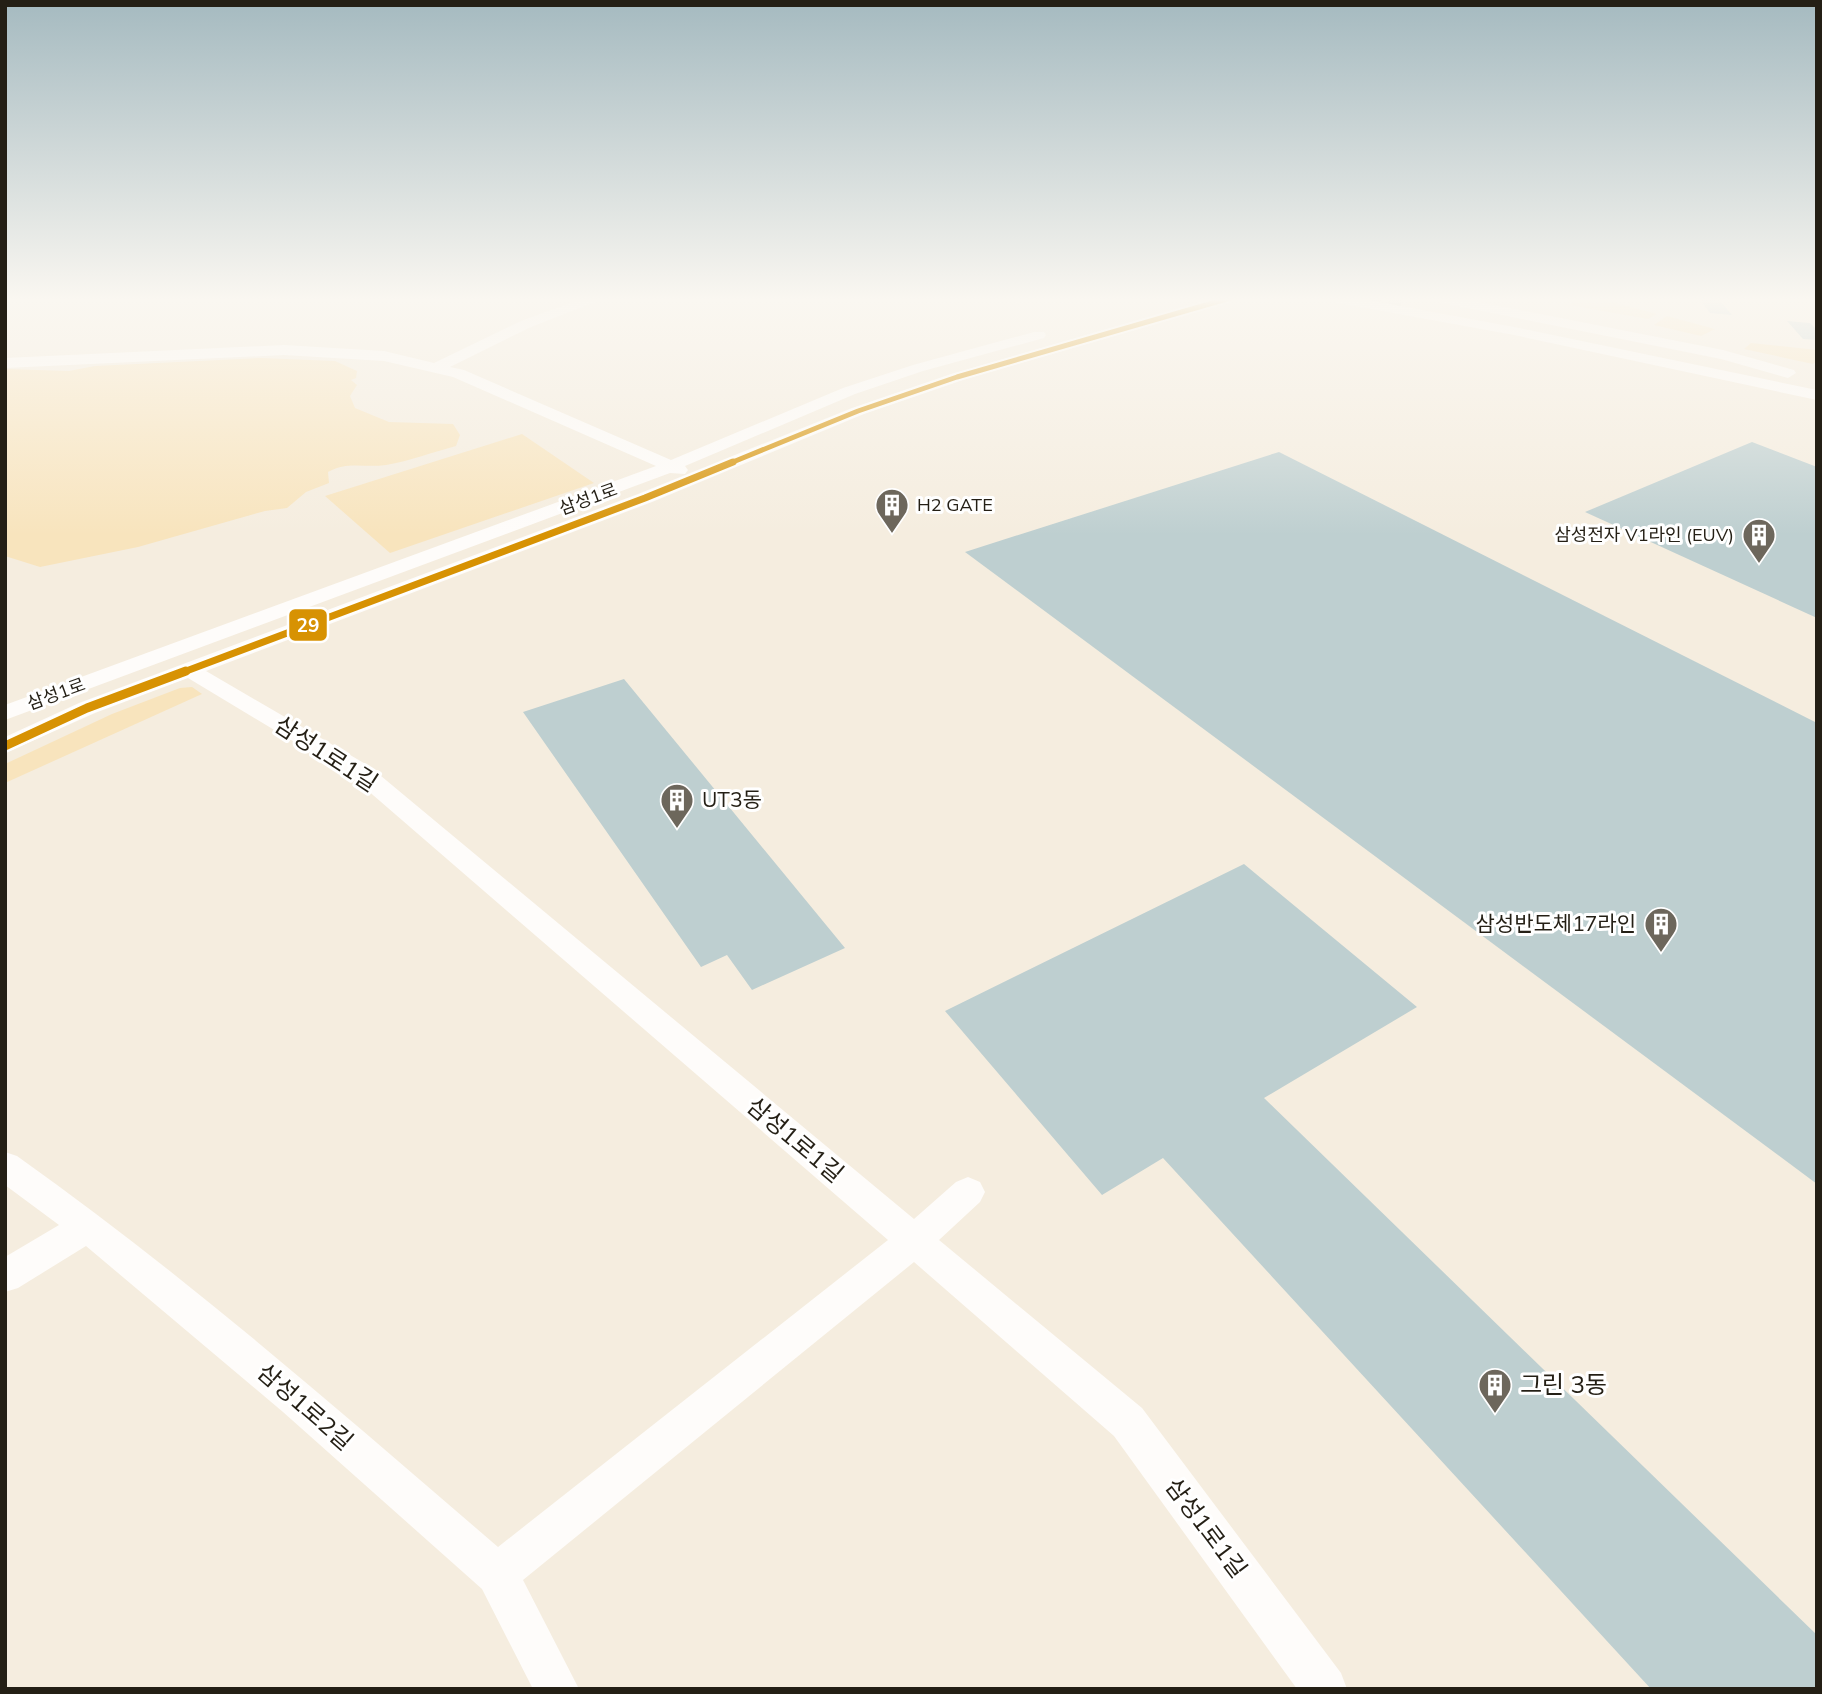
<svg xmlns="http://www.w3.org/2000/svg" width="1822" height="1694" font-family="Mulish,'Noto Sans KR',sans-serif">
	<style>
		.green { fill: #f8e4bd }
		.building { fill: #becfd0 }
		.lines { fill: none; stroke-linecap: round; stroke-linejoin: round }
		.minor-tunnel { stroke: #cbc4b7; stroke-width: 16; stroke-dasharray: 16 8; stroke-linecap: butt }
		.minor { fill: #fefcfa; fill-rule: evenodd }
		.bus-1-far2-casing { stroke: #fff; stroke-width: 9 }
		.bus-1-far1-casing { stroke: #fff; stroke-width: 11 }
		.bus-1-casing { stroke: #fff; stroke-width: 14 }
		.bus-1-far2 { stroke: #d79203; stroke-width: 5 }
		.bus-1-far1 { stroke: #d79203; stroke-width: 7 }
		.bus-1 { stroke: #d79203; stroke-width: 9 }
		.labels { text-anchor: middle; stroke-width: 6; stroke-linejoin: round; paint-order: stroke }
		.far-street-label { font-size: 18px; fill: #241f15; stroke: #fff }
		.far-poi-label { font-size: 18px; fill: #241f15; stroke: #fff; text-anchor: start }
		.poi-label { font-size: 21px; fill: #241f15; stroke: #fff; text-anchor: start }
		.near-street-label { font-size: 24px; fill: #241f15; stroke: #fff }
		.near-poi-label { font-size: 24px; fill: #241f15; stroke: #fff; text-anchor: start }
		.line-badge { stroke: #fff; stroke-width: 2.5 }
		.badge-label { font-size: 19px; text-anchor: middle; font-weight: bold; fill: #fff }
	</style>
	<rect width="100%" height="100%" fill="#f5eddf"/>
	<g class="green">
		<polygon points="1600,299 1657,314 1648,319 1569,305 1574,300"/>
		<polygon points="1667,316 1715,329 1701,336 1654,325"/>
		<polygon points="1751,343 1817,350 1817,361 1813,364 1744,349"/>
		<path d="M261 358 335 361 357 371 356 378 351 380 357 385 350 396 355 408 389 422 453 424 460 435 456 446C433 452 410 461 386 465 364 468 347 461 328 472L329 483 306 492 287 508 265 511 138 547 40 567 5 556V369L69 371 95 366Z"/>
		<polygon points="522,434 594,483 390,553 325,496"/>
		<polygon points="192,687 202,694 5,783 5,764 112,714 180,688"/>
	</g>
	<g class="building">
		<polygon points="1699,298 1718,298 1732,315 1710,313"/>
		<polygon points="1787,321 1810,323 1817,330 1817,340 1803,339"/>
		<polygon points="1752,442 1817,467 1817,618 1585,512"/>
		<polygon points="1279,452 1817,723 1817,1184 965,552"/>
		<polygon points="624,679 845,948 752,990 727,955 701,967 523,712"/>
		<polygon points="1244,864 1417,1007 1264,1098 1817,1635 1817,1689 1651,1689 1163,1158 1102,1195 945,1011"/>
	</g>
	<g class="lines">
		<polyline class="minor-tunnel" points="1365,298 1401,304"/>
		<g class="minor">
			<polygon points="584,298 605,298 531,327 450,367 464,370 671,460 843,388 913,365 1034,332 1044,332 1046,335 1044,338 923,371 855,394 685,466 688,470 685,474 670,473 5,720 5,705 656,466 453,377 384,361 284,355 5,368 5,358 284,345 384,351 434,363 521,321"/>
			<path d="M1214 298H1237L1235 301 963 380 864 414 652 502 206 671 369 766 914 1219 956 1182 968 1177 980 1182 985 1192 980 1202 939 1240 1142 1408 1341 1673 1347 1689H1297L1114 1436 914 1262 523 1580 579 1689H533L482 1589 283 1412 86 1246 18 1288 5 1292V1257L59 1225 5 1185V1152L17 1156C185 1275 341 1412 498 1547L888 1240 351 776 188 678 95 713 5 753V737L79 703 638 494 852 408 951 374Z"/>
			<polygon points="1326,298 1357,298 1514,327 1817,390 1817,400 1514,335 1333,302"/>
			<polygon points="1459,298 1723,350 1794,370 1796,373 1788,378 1721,359 1442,303 1435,299"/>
		</g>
		<defs>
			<polyline id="bus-1-far2" points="728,464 858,411 957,377 1230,298"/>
			<polyline id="bus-1-far1" points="181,673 645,498 733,462"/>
			<polyline id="bus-1" points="5,746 87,708 186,671"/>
		</defs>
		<use href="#bus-1-far2" class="bus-1-far2-casing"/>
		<use href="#bus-1-far1" class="bus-1-far1-casing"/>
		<use href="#bus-1" class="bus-1-casing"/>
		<use href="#bus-1-far2" class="bus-1-far2"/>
		<use href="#bus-1-far1" class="bus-1-far1"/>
		<use href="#bus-1" class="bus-1"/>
	</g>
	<linearGradient id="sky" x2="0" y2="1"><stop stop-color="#a5bac0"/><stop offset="0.56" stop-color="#faf7f1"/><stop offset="1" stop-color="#faf7f1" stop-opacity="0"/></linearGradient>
	<rect width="1822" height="535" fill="url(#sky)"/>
	<defs>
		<symbol id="building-pin" viewBox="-11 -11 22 30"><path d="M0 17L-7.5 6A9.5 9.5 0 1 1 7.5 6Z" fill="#6d675c" stroke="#fff"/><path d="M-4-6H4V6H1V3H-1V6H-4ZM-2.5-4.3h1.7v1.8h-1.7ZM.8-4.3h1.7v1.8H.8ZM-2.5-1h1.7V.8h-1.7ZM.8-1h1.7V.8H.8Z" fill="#fff"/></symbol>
	</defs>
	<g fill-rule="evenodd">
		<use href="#building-pin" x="873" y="486" width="38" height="52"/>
		<use href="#building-pin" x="1740" y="516" width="38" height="52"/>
		<use href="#building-pin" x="658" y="781" width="38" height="52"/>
		<use href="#building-pin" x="1642" y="905" width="38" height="52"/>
		<use href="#building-pin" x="1476" y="1366" width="38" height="52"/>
	</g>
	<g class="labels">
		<g class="far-street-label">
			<text transform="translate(588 499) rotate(-20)" y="6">삼성1로</text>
			<text transform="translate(56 694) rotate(-20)" y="6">삼성1로</text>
		</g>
		<g class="far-poi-label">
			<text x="917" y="511">H2 GATE</text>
			<text x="1734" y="541" text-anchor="end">삼성전자 V1라인 (EUV)</text>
		</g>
		<g class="poi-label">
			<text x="702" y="807">UT3동</text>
			<text x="1636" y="931" text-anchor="end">삼성반도체17라인</text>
		</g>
		<g class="near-street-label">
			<text transform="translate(326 754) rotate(33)" y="8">삼성1로1길</text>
			<text transform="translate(795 1140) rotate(40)" y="8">삼성1로1길</text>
			<text transform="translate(305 1407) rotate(41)" y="8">삼성1로2길</text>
			<text transform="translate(1206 1528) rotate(53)" y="8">삼성1로1길</text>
		</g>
		<g class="near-poi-label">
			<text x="1520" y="1393">그린 3동</text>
		</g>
	</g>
	<rect class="line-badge" x="288" y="608" width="40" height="34" rx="7" fill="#d79203"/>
	<g class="badge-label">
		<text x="308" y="632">29</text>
	</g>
	<rect width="1822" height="1694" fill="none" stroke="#241f15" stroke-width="14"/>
</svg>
